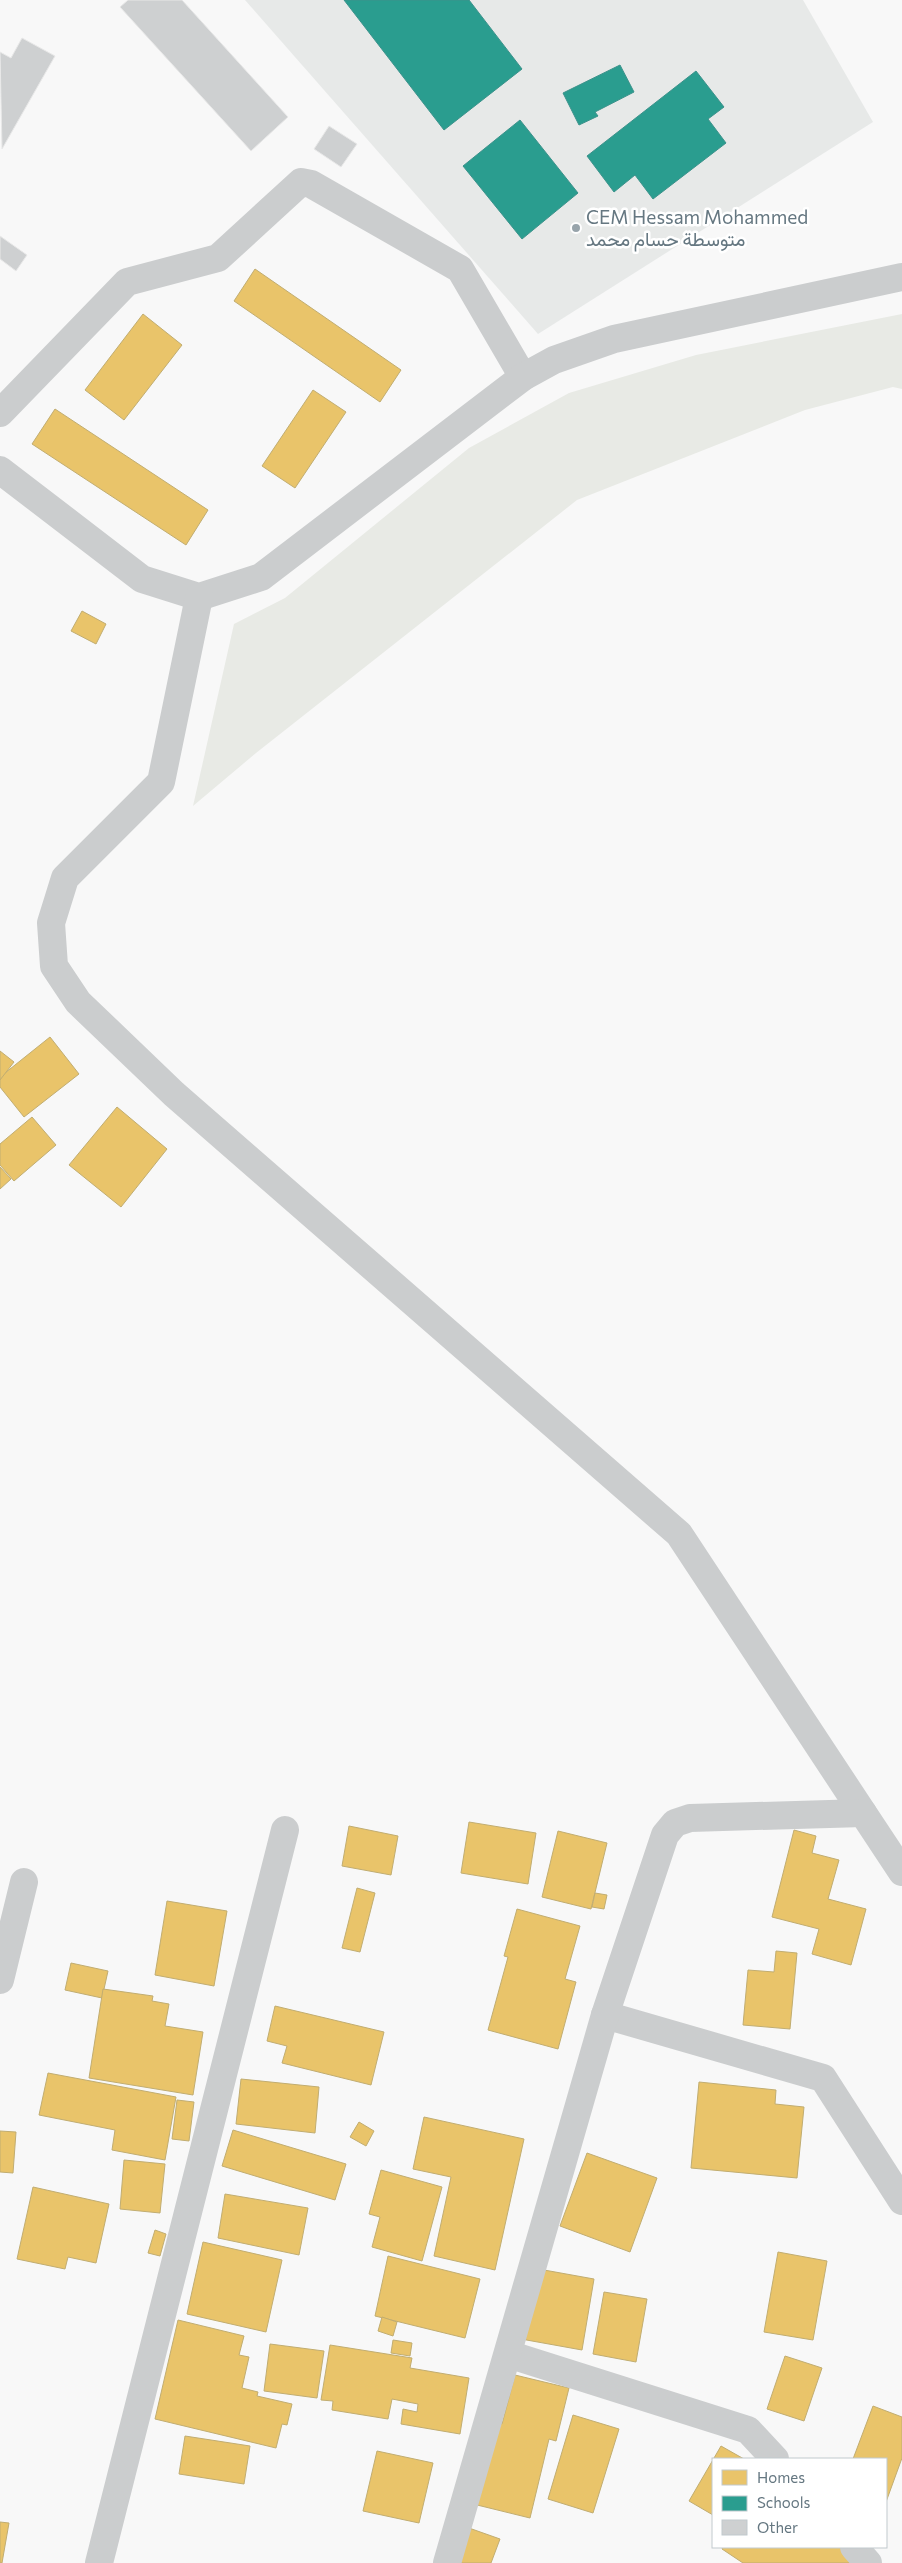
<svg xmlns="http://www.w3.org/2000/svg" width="902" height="2563" font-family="Commissioner,Vazirmatn,sans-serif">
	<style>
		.built { fill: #e7e9e8 }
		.green { fill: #e8eae5 }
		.homes { fill: #e9c46a; stroke: #c1ad71 }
		.schools { fill: #2a9d8f; stroke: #3c928b }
		.building { fill: #ced0d1; stroke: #e8e8e8 }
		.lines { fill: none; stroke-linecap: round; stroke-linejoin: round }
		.minor { stroke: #cbcdce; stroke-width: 28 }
		.poi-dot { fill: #98a4ab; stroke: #fff; stroke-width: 2 }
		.labels { text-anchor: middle; stroke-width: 5; stroke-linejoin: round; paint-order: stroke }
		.poi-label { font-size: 19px; fill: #657781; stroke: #fff; text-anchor: start }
	</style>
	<rect width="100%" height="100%" fill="#f8f8f8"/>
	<polygon class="built" points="245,0 803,0 873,122 538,334"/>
	<polygon class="green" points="902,314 902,389 893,387 805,410 577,500 256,753 193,806 234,624 285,598 469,448 569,393 696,355"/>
	<g class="homes">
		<polygon points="255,269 401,370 380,402 234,301"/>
		<polygon points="143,314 182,345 124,420 85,390"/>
		<polygon points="313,390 346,412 295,488 262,466"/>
		<polygon points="55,409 208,510 186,545 32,444"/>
		<polygon points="82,611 106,624 96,644 71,631"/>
		<polygon points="50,1037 79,1074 24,1117 0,1087 0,1077"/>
		<polygon points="0,1051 14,1062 0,1080"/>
		<polygon points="117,1107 167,1149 121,1207 69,1165"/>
		<polygon points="32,1117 56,1145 14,1181 0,1165 0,1144"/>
		<polygon points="0,1167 11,1179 0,1189"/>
		<polygon points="469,1822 536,1833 528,1884 461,1873"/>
		<polygon points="349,1826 398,1836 391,1875 342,1866"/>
		<polygon points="794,1830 816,1836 812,1853 839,1860 828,1899 866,1909 851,1965 812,1954 819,1929 772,1917"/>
		<polygon points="558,1831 607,1843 591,1909 542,1897"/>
		<polygon points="357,1888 375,1893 360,1952 342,1948"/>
		<polygon points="595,1893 607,1895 604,1909 592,1907"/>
		<polygon points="167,1901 227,1911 214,1986 155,1975"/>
		<polygon points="517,1909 580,1926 565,1979 576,1982 558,2049 488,2030 508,1957 504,1956"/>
		<polygon points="776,1951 797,1953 790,2029 743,2025 748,1970 774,1972"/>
		<polygon points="71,1963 108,1971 102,1998 65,1990"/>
		<polygon points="103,1989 153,1996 152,2001 169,2004 165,2026 203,2032 193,2095 89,2078"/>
		<polygon points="275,2006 384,2032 371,2085 282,2063 287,2046 267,2041"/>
		<polygon points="48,2073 176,2097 165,2160 112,2150 115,2130 39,2115"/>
		<polygon points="241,2079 319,2087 315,2133 236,2124"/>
		<polygon points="699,2082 776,2090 775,2104 804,2107 797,2178 691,2168"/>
		<polygon points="177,2100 194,2102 189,2141 172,2139"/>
		<polygon points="424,2117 524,2139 495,2270 434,2256 451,2177 413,2169"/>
		<polygon points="359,2122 374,2131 366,2146 350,2137"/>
		<polygon points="233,2130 346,2164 335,2200 222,2166"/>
		<polygon points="0,2131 16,2132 13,2173 0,2172"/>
		<polygon points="587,2153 657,2178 630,2252 560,2226"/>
		<polygon points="124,2160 165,2164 160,2213 120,2209"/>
		<polygon points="381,2170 442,2187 422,2261 372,2247 380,2217 369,2214"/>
		<polygon points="33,2187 109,2204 96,2263 68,2257 65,2269 17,2259"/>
		<polygon points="225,2194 308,2208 299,2255 218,2238"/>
		<polygon points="155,2230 166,2234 160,2256 148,2253"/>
		<polygon points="203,2242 282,2260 266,2332 187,2314"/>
		<polygon points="778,2252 827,2261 813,2340 764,2332"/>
		<polygon points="388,2256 480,2279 465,2338 375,2316"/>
		<polygon points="533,2268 594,2279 582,2350 521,2339"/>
		<polygon points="604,2292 647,2299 636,2362 593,2354"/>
		<polygon points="382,2317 397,2322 393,2336 378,2331"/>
		<polygon points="178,2320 244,2336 239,2355 249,2357 242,2388 258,2392 257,2396 292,2404 287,2425 282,2424 276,2448 155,2419"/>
		<polygon points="393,2340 412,2343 410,2356 391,2353"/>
		<polygon points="270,2344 324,2351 317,2398 264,2391"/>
		<polygon points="330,2345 412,2358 410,2368 469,2378 460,2434 401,2424 403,2409 417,2412 418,2404 392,2399 388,2419 332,2410 333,2401 321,2400"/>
		<polygon points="785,2356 822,2368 804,2421 767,2409"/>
		<polygon points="515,2375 569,2388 556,2441 549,2439 530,2518 473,2504 493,2422 502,2424"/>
		<polygon points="873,2406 902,2417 902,2458 886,2502 886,2459 853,2459"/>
		<polygon points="573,2415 619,2429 593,2513 548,2499"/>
		<polygon points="185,2436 250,2446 244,2484 179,2474"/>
		<polygon points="721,2446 744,2459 713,2459 713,2515 689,2501"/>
		<polygon points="377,2451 433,2463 419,2523 363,2511"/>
		<polygon points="0,2522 9,2523 2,2563 0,2563"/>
		<polygon points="469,2528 500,2539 491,2563 456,2563"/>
		<polygon points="723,2547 839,2547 854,2557 849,2563 743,2563 722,2549"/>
	</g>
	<g class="schools">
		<polygon points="344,0 469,0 522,69 444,130"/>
		<polygon points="620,65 634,92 595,112 598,116 579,125 563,93"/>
		<polygon points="696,71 724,107 708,119 726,143 653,199 635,175 614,192 587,156"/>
		<polygon points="520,120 578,193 522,239 463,166"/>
	</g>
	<g class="building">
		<polygon points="128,0 182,0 288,117 251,151 120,7"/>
		<polygon points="22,38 55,56 2,149 0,52 11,58"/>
		<polygon points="329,126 357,144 341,167 314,149"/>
		<polygon points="0,236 27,255 16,271 0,259"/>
	</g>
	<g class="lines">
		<g class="minor">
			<polyline points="0,413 127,282 218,258 301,182 311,184 460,269 523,377"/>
			<polyline points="0,470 142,579 199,597 261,577 523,377 554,360 614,339 902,277"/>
			<polyline points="199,597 161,782 65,878 51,923 54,966 78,1002 174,1094 679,1534 863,1813"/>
			<polyline points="0,1980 24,1882"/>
			<polyline points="605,2015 823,2078 902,2201"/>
			<polyline points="508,2354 748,2430 775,2459"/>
			<polyline points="854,2547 868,2563"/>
			<polyline points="99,2563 285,1830"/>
			<polyline points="447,2563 605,2015 665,1835 675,1823 690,1818 863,1813 902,1872"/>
		</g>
	</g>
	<circle class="poi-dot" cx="576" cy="228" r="5"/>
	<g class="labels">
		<g class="poi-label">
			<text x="586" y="224">CEM Hessam Mohammed<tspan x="586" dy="22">متوسطة حسام محمد</tspan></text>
		</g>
	</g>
	<rect x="712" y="2458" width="175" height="90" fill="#ffffff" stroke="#c1c9cd"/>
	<rect x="722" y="2470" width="25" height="15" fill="#e9c46a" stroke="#c1c9cd"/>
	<text x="757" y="2483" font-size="15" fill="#657781">Homes</text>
	<rect x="722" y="2496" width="25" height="15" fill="#2a9d8f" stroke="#c1c9cd"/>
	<text x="757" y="2508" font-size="15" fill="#657781">Schools</text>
	<rect x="722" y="2520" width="25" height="15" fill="#ced0d1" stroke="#c1c9cd"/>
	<text x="757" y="2533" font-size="15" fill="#657781">Other</text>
</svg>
